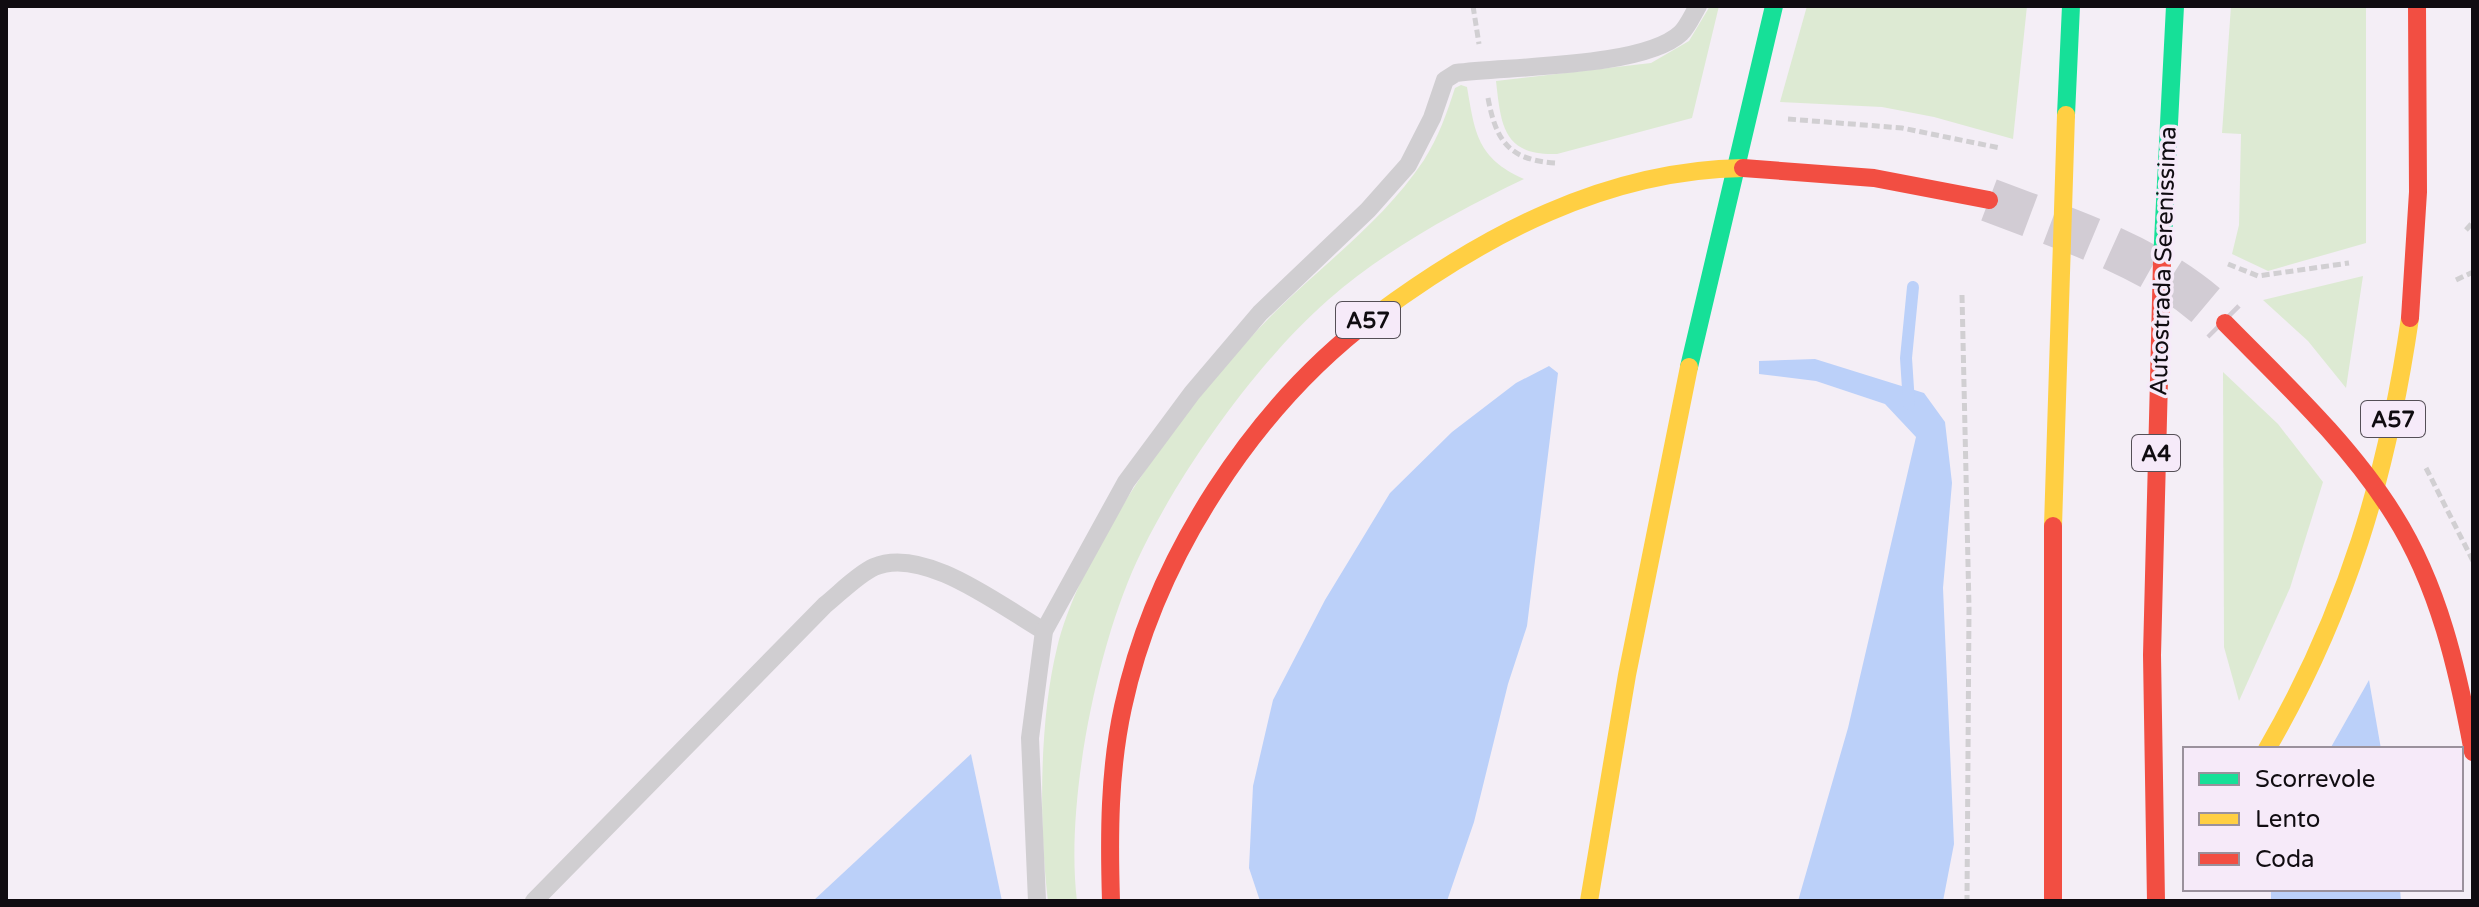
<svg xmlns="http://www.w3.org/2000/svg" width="2479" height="907" font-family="'Varela Round',sans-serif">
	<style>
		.green { fill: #ddead3 }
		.water { fill: #bbd0f9 }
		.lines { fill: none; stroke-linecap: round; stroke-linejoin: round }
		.stream { stroke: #bbd0f9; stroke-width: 12 }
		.highway-tunnel { stroke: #d2ccd4; stroke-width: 44; stroke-dasharray: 44 22; stroke-linecap: butt }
		.path { stroke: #d1cfd2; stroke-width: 5; stroke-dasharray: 8 4; stroke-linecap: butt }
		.lane { stroke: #d0ced1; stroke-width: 18 }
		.fast { stroke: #16e098; stroke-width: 18 }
		.slow { stroke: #ffcf43; stroke-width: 18 }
		.jam { stroke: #f24e42; stroke-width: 18 }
		.labels { text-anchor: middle; stroke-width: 7; stroke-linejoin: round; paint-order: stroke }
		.shield { fill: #f6eaf9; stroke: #554f57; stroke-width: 2 }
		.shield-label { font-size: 22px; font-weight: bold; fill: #100c11 }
		.street-label { font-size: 24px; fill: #100c11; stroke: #f6eaf9 }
	</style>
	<rect width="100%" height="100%" fill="#f4eef6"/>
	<g class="green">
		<path d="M1710 6H1719L1692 118 1557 154C1503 156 1501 125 1496 81L1651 63 1689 41Z"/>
		<polygon points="1807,6 2027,6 2013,139 1934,117 1882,107 1780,102"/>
		<polygon points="2231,6 2366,6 2366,243 2268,271 2232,254 2239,225 2241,134 2222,133"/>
		<path d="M1461 85 1467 87C1475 133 1477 158 1524 179 1455 212 1385 250 1328 300 1256 363 1176 476 1136 563 1096 651 1065 805 1077 901H1048C1039 827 1039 721 1057 648 1082 542 1198 388 1276 311 1326 262 1385 219 1424 160 1438 138 1447 113 1455 88Z"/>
		<polygon points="2363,276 2346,388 2308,341 2263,300"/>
		<polygon points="2223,372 2278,424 2323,482 2290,588 2239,701 2224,647"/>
	</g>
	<g class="water">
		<polygon points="1815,359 1924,393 1945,422 1952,483 1943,588 1954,844 1943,901 1798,901 1848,728 1916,437 1885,404 1816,381 1759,374 1759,361"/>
		<polygon points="1549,366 1558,373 1527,626 1508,684 1474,822 1447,901 1260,901 1249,868 1253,786 1273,700 1325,600 1390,493 1452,432 1516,383"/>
		<polygon points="2369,680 2381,749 2330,749"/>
		<polygon points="971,754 1002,901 813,901"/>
		<polygon points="2271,889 2400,889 2401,901 2271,901"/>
	</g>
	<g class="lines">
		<polyline class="stream" points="1909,404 1906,358 1913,287"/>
		<path class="highway-tunnel" d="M1989 200C2072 232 2161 258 2225 323"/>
		<g class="path">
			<polyline points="1473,6 1479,44"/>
			<path d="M1488 98C1496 141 1509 160 1555 163"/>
			<polyline points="1788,119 1902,128 2000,148"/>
			<polyline points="2466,230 2473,222"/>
			<polyline points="2228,264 2258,276 2349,263"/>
			<polyline points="2456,280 2473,272"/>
			<polyline points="1962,295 1969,608 1967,901"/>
			<polyline points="2426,468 2473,561"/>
		</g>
		<g class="lane">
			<path d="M534 901 825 605C840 593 857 575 874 567 924 545 1002 607 1044 631"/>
			<path d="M1037 901 1030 738 1044 631 1126 482 1192 393 1260 313 1368 210 1408 165 1432 118 1445 80 1456 73C1509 66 1644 68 1681 33 1688 26 1693 14 1698 6"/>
		</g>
		<g class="fast">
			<polyline points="2066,115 2071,6"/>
			<polyline points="2162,261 2175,6"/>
			<polyline points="1689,367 1774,6"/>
		</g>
		<g class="slow">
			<path d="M1376 315C1484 235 1606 170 1743 168"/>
			<polyline points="2053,526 2066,115"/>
			<path d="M2267 749C2347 611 2387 476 2410 318"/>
			<polyline points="1589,901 1627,675 1689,367"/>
		</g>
		<g class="jam">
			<polyline points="1743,168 1874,178 1989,200"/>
			<polyline points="2410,318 2418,192 2417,6"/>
			<path d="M2225 323C2285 384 2349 443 2394 515 2439 586 2458 671 2473 752"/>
			<polyline points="2053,526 2053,901"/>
			<path d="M1111 901C1109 836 1109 771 1123 707 1155 558 1254 406 1376 315"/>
			<polyline points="2156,901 2152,655 2162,261"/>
		</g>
	</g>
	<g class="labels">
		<g class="shield">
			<rect x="1336" y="302" width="64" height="36" rx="6"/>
			<rect x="2361" y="401" width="64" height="36" rx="6"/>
			<rect x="2132" y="435" width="48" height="36" rx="6"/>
		</g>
		<g class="shield-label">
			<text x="1368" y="328">A57</text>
			<text x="2393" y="427">A57</text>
			<text x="2156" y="461">A4</text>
		</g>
		<g class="street-label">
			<text transform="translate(2163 261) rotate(-88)" y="8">Autostrada Serenissima</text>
		</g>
	</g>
	<rect width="2479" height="907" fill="none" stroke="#100c11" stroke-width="16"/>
	<rect x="2183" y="747" width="280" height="144" fill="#f6eaf9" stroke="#9a919c" stroke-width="2"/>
	<rect x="2199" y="773" width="40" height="12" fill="#16e098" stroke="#9a919c" stroke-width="2"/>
	<text x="2255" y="787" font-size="24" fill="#100c11">Scorrevole</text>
	<rect x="2199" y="813" width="40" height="12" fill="#ffcf43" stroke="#9a919c" stroke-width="2"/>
	<text x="2255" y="827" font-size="24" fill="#100c11">Lento</text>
	<rect x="2199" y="853" width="40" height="12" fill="#f24e42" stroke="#9a919c" stroke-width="2"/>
	<text x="2255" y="867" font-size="24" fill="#100c11">Coda</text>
</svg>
